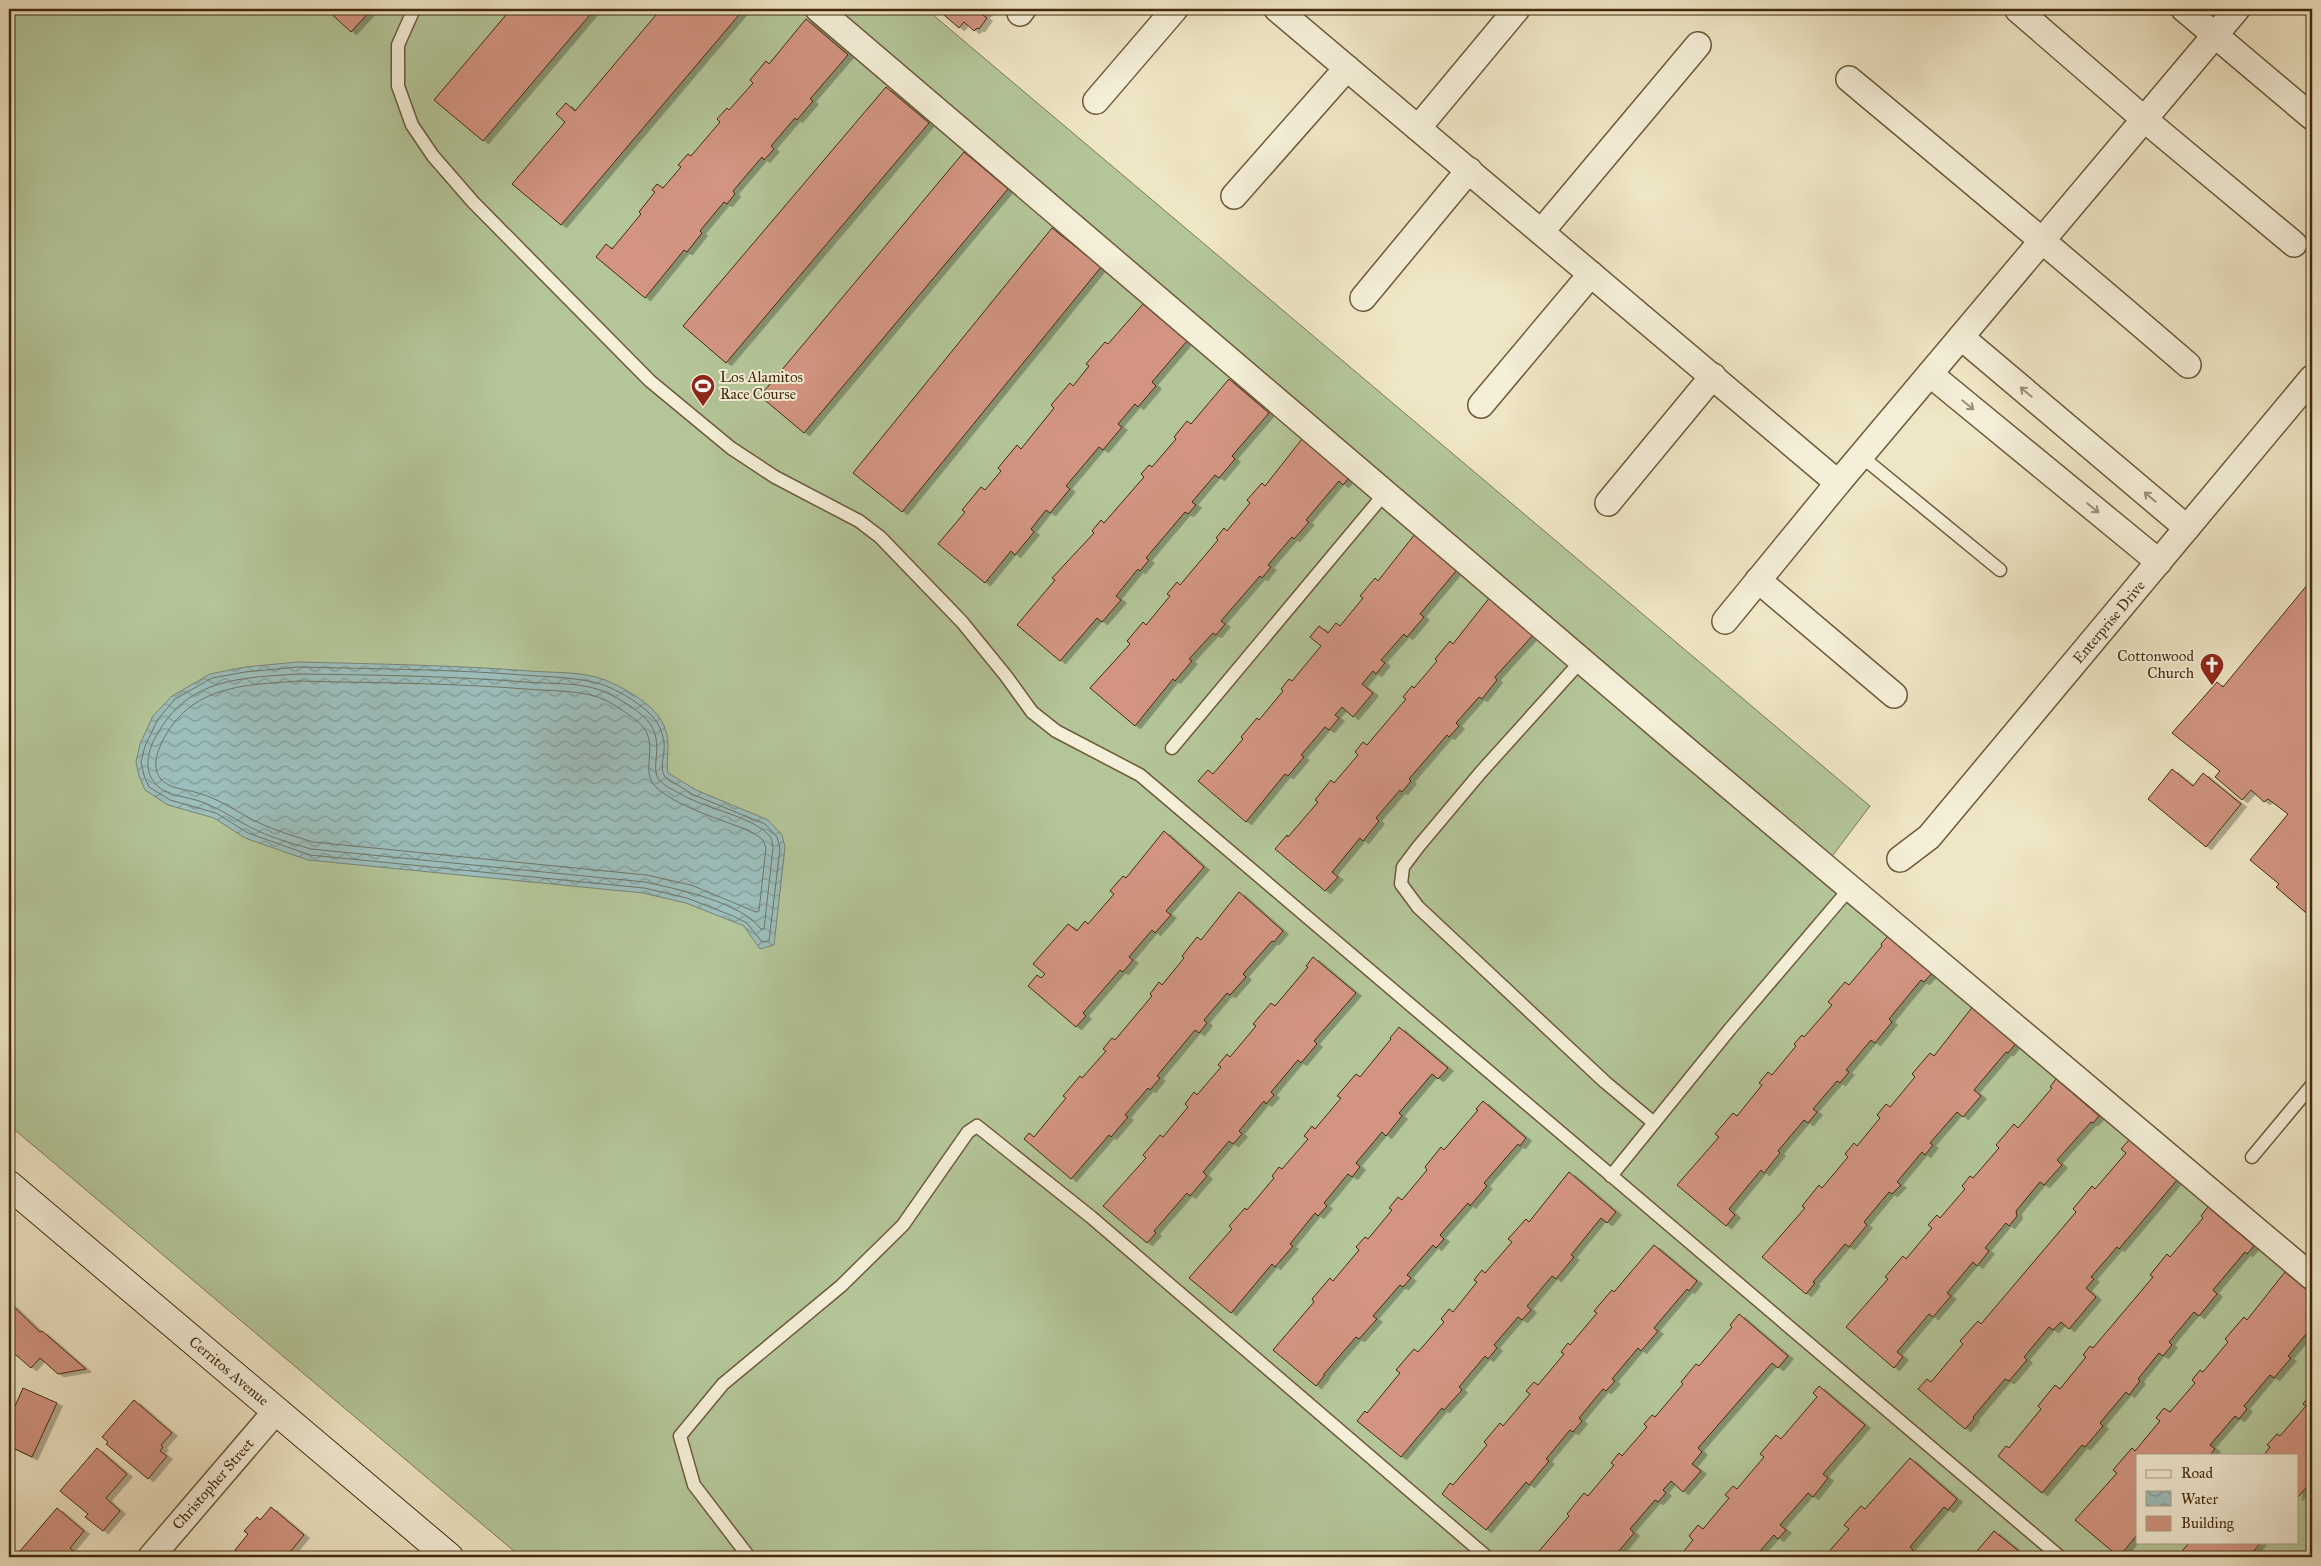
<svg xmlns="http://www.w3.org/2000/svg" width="2321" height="1566" font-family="'IM FELL Great Primer',serif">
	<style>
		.grass { fill: #b4c699; stroke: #7c7852; fill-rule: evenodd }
		.water { fill: url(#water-waves); stroke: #788376 }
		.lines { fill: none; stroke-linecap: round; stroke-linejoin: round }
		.shore { stroke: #707464; stroke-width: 1 }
		.building { fill: #d39582; stroke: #432b0c; filter: url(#shadow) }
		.service-casing { stroke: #6e5a3a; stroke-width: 15 }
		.minor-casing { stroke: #6e5a3a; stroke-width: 28 }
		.secondary-casing { stroke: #432b0c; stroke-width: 30 }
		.service { stroke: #f5efd9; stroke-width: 12 }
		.minor { stroke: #f5efd9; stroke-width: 25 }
		.secondary { stroke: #f5efd9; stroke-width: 28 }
		.oneway { stroke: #9c8d72 }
		.labels { text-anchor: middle; stroke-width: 4; stroke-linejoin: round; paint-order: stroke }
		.poi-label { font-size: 15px; fill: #432b0c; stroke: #f5efd9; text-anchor: start }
		.street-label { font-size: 15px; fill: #432b0c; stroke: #f5efd9 }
	</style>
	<defs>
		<pattern id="water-waves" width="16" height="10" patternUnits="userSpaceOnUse" patternTransform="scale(1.25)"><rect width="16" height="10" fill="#9cbebc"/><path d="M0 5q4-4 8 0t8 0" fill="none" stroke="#819b97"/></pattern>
		<filter id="shadow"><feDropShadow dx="5.5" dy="3" stdDeviation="0" flood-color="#0004"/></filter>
	</defs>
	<rect width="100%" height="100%" fill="#efe6c5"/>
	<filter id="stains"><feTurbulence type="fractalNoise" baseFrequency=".004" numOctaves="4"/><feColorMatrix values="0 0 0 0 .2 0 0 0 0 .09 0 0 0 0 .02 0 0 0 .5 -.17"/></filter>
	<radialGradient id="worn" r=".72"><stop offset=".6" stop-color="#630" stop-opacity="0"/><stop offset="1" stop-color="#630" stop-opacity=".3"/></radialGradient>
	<path class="grass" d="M9 9H926L1870 806 1830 859 2312 1265V1557H521L9 1125ZM2137 1455H2297V1542H2137Z"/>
	<path class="water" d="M298 662C375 664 453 665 530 671 553 673 582 671 605 680 624 688 652 703 662 722 673 742 665 754 668 773L696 790 768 820 782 835 785 847 774 945 760 949 744 926 686 903 643 893 308 860 245 838 214 818 168 805 145 790 139 776 136 762 140 744 153 716 172 696 210 674 245 667Z"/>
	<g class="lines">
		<g class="shore">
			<path d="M298 667C373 669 448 669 522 675 548 677 576 677 601 684 616 689 636 701 647 711 658 720 666 737 664 751 663 761 660 769 665 777L694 795 765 824 777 837 780 848 769 941 762 942 747 923 733 916 687 898 644 888 310 855 248 833 216 813 170 800 149 787 144 775 141 762 145 746 158 719 175 699 212 678 245 672Z"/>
			<path d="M299 674C374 675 450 676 525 682 549 684 577 682 600 690 614 695 631 706 642 715 670 739 647 767 660 781 665 786 673 790 679 793 703 808 750 816 768 834 772 838 772 842 773 848L764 929H761C741 902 677 889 645 882L311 849C290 843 269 837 250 827 231 817 216 806 196 800 182 796 163 795 154 782 145 771 147 755 153 742 184 679 235 678 299 674Z"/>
			<path d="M299 681C375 683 451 683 526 689 549 691 576 690 598 697 611 702 626 712 637 721 664 742 636 772 658 789 678 805 702 813 726 822 739 827 753 831 763 840L766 848 759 911 756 912 691 885 646 875 313 842C293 836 274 830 255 821 235 811 222 800 198 793 186 789 168 789 160 778 152 766 157 753 162 742 190 685 244 685 299 681Z"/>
		</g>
	</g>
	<g class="building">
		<polygon points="326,9 372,9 351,32"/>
		<polygon points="511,9 595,9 483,141 434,100"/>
		<polygon points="661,9 744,9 561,225 512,184 565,122 556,114 566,103 575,111"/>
		<polygon points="937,9 992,9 983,15 987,18 979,29 977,28 974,31 964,22 959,28"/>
		<polygon points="806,19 848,55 810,99 813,101 797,120 795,118 771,146 774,149 764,160 762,157 733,191 735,194 727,204 724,202 700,231 702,233 687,252 684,250 645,298 596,257 606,244 612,249 641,214 639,212 655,192 652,190 657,184 663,188 681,167 678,165 688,154 691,156 720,122 717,119 727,108 729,110 753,83 750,80 766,61 769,64"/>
		<polygon points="886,87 929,123 726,363 683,326"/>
		<polygon points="964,152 1008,189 804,433 760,396"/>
		<polygon points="1052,228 1101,267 902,512 853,473"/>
		<polygon points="1143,304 1187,341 1152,382 1156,386 1138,407 1135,404 1118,424 1122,427 1103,450 1099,447 1066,486 1070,489 1050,513 1046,510 1031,529 1034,532 1015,555 1011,551 985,583 938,544 965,512 962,510 981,487 985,490 1001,471 998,468 1017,445 1021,449 1054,408 1051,405 1070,383 1073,386 1089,366 1086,364 1105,342 1108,344"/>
		<polygon points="1229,379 1269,413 1232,456 1235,459 1219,478 1215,475 1192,502 1196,505 1188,514 1185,512 1146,558 1149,560 1140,571 1138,569 1116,596 1121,600 1102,622 1097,618 1060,661 1017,625 1055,580 1052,578 1094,533 1092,531 1101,520 1104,523 1144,477 1141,474 1149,465 1152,467 1176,439 1174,437 1187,421 1191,424"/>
		<polygon points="1302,439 1349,478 1343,485 1339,481 1306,520 1309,522 1294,539 1292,537 1268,565 1271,567 1262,578 1260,576 1221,621 1225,624 1216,635 1213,633 1189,659 1192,661 1175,681 1173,679 1135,726 1090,688 1130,644 1127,641 1143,622 1146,625 1170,596 1167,594 1177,582 1180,585 1218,540 1216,538 1224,528 1227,531 1250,503 1247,500 1262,483 1265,486"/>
		<polygon points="1415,534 1457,570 1420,614 1424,617 1407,637 1404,634 1381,660 1385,663 1376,674 1373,671 1362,684 1373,693 1353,717 1342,707 1335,715 1339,718 1329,730 1325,727 1301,755 1304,757 1288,776 1285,774 1246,822 1198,781 1208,770 1213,774 1243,739 1241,737 1257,718 1259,720 1283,691 1281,689 1289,679 1292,681 1321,646 1310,637 1319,626 1328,633 1336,623 1340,626 1363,598 1360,596 1375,578 1378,581"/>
		<polygon points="2308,584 2312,588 2312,918 2276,887 2279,884 2250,860 2288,814 2268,799 2264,802 2251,790 2242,800 2215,777 2220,771 2172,733 2217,682 2223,687"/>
		<polygon points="1490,597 1534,634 1495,677 1497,680 1482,699 1479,697 1456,723 1459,726 1449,737 1447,735 1409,779 1411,781 1402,792 1400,790 1376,818 1379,821 1363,841 1360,838 1332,872 1338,877 1325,891 1275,849 1287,835 1288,837 1318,802 1315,800 1331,780 1334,783 1358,755 1355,752 1363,742 1367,745 1406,699 1403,697 1412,686 1414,688 1437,661 1435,659 1450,641 1453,644"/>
		<polygon points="2172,769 2193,786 2203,773 2241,804 2206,847 2148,799"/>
		<polygon points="1164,831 1204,867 1166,911 1171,915 1155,933 1152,930 1129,957 1133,960 1123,972 1120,970 1083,1013 1086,1016 1076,1027 1028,986 1037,975 1041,978 1045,974 1033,964 1068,924 1077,931 1085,921 1088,924 1114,894 1110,891 1123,876 1126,878"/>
		<polygon points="1239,892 1283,931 1274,942 1272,941 1243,974 1246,977 1230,995 1227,993 1204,1020 1207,1023 1199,1033 1195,1030 1157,1076 1160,1078 1150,1090 1148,1088 1125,1115 1128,1117 1111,1137 1109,1135 1071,1179 1024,1139 1029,1133 1034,1137 1066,1098 1063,1096 1080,1076 1082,1078 1106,1051 1103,1049 1112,1038 1115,1040 1152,996 1150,994 1159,982 1162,985 1184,958 1182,956 1197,937 1201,940"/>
		<polygon points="1889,935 1933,972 1924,982 1921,980 1889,1019 1892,1022 1875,1043 1871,1040 1846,1070 1849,1072 1840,1083 1837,1081 1813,1109 1817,1112 1808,1123 1804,1120 1778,1151 1780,1153 1764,1173 1761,1170 1729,1209 1735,1215 1726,1226 1677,1185 1719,1137 1715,1134 1733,1113 1737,1116 1762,1085 1759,1083 1768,1072 1772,1075 1796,1046 1794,1044 1802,1035 1804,1037 1832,1005 1828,1002 1845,982 1849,985 1882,946 1881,944"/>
		<polygon points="1313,957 1356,993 1314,1041 1317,1044 1301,1063 1298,1060 1271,1092 1274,1095 1266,1104 1264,1101 1239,1131 1242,1134 1233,1144 1229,1141 1203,1172 1207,1176 1190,1196 1187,1193 1154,1231 1156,1233 1147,1243 1103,1206 1146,1158 1143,1155 1160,1135 1163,1137 1188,1107 1185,1104 1194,1092 1197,1095 1221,1067 1218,1065 1227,1054 1230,1057 1256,1026 1253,1024 1271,1003 1275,1006 1308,967 1306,966"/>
		<polygon points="1974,1005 2017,1042 2008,1053 2006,1052 1974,1090 1981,1096 1963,1117 1957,1112 1930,1143 1933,1145 1925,1155 1922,1152 1897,1182 1901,1185 1892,1194 1889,1192 1864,1222 1867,1225 1849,1247 1845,1244 1813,1282 1815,1283 1806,1294 1762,1257 1805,1208 1802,1206 1819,1185 1822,1188 1848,1157 1845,1154 1854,1143 1857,1146 1880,1118 1877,1115 1886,1104 1890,1107 1915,1077 1912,1074 1930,1053 1934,1056"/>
		<polygon points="1399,1027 1448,1068 1438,1079 1432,1074 1399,1113 1402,1116 1386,1136 1382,1132 1356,1163 1360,1167 1352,1177 1348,1174 1324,1203 1327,1206 1318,1216 1315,1213 1290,1244 1293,1246 1275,1267 1272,1264 1231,1313 1189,1278 1232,1229 1229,1226 1245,1208 1247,1210 1274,1178 1272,1176 1279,1167 1282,1169 1308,1139 1304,1136 1312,1126 1315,1129 1341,1098 1337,1096 1356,1074 1360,1077 1391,1039 1390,1038"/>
		<polygon points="2056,1079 2099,1116 2093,1123 2091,1122 2057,1160 2062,1165 2044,1185 2040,1182 2016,1211 2017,1216 2009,1226 2006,1223 1985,1248 1989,1251 1977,1266 1973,1262 1947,1293 1951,1296 1933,1317 1929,1314 1897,1352 1903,1357 1894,1368 1846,1327 1888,1279 1885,1277 1903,1256 1906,1259 1932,1228 1928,1225 1937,1215 1940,1218 1965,1189 1962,1186 1970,1176 1973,1178 1999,1148 1996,1145 2014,1124 2018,1128 2052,1088 2050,1087"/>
		<polygon points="1483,1101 1526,1138 1520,1146 1518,1144 1484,1183 1487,1186 1470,1206 1468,1203 1440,1235 1444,1239 1436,1248 1433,1245 1407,1275 1411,1278 1403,1287 1400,1285 1373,1316 1377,1319 1359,1339 1356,1337 1324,1374 1324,1376 1316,1386 1273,1350 1314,1302 1312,1299 1330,1278 1333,1281 1359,1250 1356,1247 1365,1237 1368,1239 1392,1210 1389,1208 1398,1197 1402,1200 1427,1170 1425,1167 1441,1147 1444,1150 1478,1110 1476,1109"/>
		<polygon points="2129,1140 2177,1180 2119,1249 2117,1247 2091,1277 2094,1279 2086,1288 2096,1297 2069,1329 2061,1322 2053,1330 2049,1327 2024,1357 2027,1360 2009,1381 2005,1379 1973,1417 1974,1419 1965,1429 1918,1389 1927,1379 1931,1382 1963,1344 1960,1341 1978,1321 1981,1324 2076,1212 2073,1209 2092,1186 2095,1189 2126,1153 2121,1149"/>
		<polygon points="1569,1172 1616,1212 1607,1223 1601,1218 1571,1255 1574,1257 1556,1279 1552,1276 1527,1306 1531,1310 1522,1320 1518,1317 1494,1345 1497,1348 1488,1359 1485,1356 1459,1387 1462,1390 1444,1410 1442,1408 1401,1457 1357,1421 1365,1411 1367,1413 1400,1373 1396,1370 1414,1349 1418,1352 1444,1322 1441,1319 1449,1309 1453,1312 1477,1282 1474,1280 1482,1270 1485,1273 1512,1242 1508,1239 1526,1219 1529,1222"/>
		<polygon points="2208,1207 2254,1246 2247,1254 2245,1252 2213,1290 2217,1294 2199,1316 2194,1312 2169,1342 2172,1345 2163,1356 2159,1353 2138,1379 2140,1381 2129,1395 2126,1392 2100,1423 2103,1426 2085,1447 2082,1445 2042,1493 1998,1456 2006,1446 2009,1448 2041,1409 2038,1406 2055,1385 2060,1389 2086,1357 2083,1355 2090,1346 2093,1348 2153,1277 2150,1275 2167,1254 2170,1257 2203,1218 2201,1216"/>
		<polygon points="1654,1245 1697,1281 1689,1291 1687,1289 1654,1328 1658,1331 1641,1351 1638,1348 1612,1379 1615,1381 1606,1391 1603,1389 1579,1418 1582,1421 1573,1432 1570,1430 1546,1459 1549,1461 1529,1485 1526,1482 1486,1530 1442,1494 1450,1483 1453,1485 1487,1445 1484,1442 1500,1423 1503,1426 1530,1394 1526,1391 1534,1382 1538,1385 1564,1354 1561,1352 1568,1343 1570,1345 1597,1313 1594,1311 1612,1290 1614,1292"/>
		<polygon points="2285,1272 2312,1294 2312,1327 2288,1356 2291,1358 2274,1378 2270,1375 2244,1406 2247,1409 2239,1419 2235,1416 2210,1445 2215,1449 2210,1455 2137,1455 2137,1535 2119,1557 2075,1520 2117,1473 2113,1470 2132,1448 2135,1451 2160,1421 2156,1418 2164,1408 2170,1412 2195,1383 2192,1380 2200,1370 2203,1372 2228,1342 2225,1339 2244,1317 2247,1320"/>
		<polygon points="11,1304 40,1332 42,1331 86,1369 58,1374 40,1358 31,1368 9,1349 9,1307"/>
		<polygon points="1739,1314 1788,1356 1778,1368 1772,1363 1698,1448 1702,1452 1692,1464 1701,1471 1683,1492 1671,1481 1663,1490 1666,1493 1658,1502 1655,1500 1630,1529 1634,1533 1614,1557 1610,1554 1607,1557 1534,1557 1569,1516 1567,1514 1584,1493 1588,1496 1614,1465 1611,1463 1619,1453 1622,1456 1647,1427 1644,1424 1652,1415 1655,1417 1683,1384 1681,1382 1696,1364 1699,1366 1732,1327 1730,1325"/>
		<polygon points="1819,1386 1865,1425 1823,1474 1828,1478 1813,1497 1808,1493 1780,1525 1786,1530 1778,1539 1774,1535 1755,1557 1679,1557 1693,1540 1689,1536 1698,1525 1703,1529 1729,1498 1725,1495 1733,1486 1737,1489 1764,1457 1760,1454 1776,1435 1781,1439 1817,1397 1813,1393"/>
		<polygon points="23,1388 57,1403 32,1457 9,1446 9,1403 15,1406"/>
		<polygon points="2312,1392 2312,1481 2297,1498 2297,1455 2264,1455 2270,1447 2267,1445 2277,1434 2280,1436 2306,1406 2303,1404"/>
		<polygon points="134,1400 172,1433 161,1445 163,1447 160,1451 167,1456 148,1479 106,1444 108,1442 102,1437"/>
		<polygon points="97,1448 127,1474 106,1498 120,1511 103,1531 85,1517 88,1514 60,1491"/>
		<polygon points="1910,1458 1957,1499 1948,1510 1944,1507 1910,1547 1913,1550 1908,1557 1824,1557 1849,1529 1844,1525 1861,1506 1865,1509"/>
		<polygon points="271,1507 304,1535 286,1557 244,1557 235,1550 248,1534 244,1531 257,1517 260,1520"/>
		<polygon points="57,1508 84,1531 70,1548 78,1555 77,1557 27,1557 20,1551"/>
		<polygon points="1994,1531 2026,1557 1972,1557"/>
		<polygon points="2190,1542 2261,1542 2254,1551 2258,1554 2256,1557 2177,1557"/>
	</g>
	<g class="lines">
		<defs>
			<g id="service">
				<polyline points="414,9 398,45 398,86 412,125 433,156 473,202 650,381 731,448 775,477 859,521 880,537 962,622 1006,676 1032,712 1056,731 1140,775 2060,1557"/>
				<polyline points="1861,456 2000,570"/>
				<polyline points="1582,660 1481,772 1418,847 1403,867 1401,884 1418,907 1605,1082 1654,1123"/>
				<polyline points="1172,748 1386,492"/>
				<polyline points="2252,1157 2312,1085"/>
				<polyline points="1611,1176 1730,1029 1851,887"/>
				<polyline points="749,1557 694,1485 680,1436 723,1384 841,1286 903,1225 968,1132 977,1126 1091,1217 1487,1557"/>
			</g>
			<g id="minor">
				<polyline points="818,9 1684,748 2312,1277"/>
				<polyline points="1277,9 1838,483 2237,9"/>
				<polyline points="2184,9 2312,117"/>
				<polyline points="2018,10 2144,119 2294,244"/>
				<polyline points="1020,13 1023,9"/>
				<path d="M1849 79C1963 174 2076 268 2188 365"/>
				<polyline points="1096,101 1175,9"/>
				<polyline points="1418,128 1517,9"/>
				<polyline points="1234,196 1347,68"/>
				<polyline points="1541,232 1698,45"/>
				<polyline points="1363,298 1469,170"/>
				<polyline points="1961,337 2187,528"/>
				<polyline points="1930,374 2159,562"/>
				<polyline points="1481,405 1591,274"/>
				<polyline points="1608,503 1713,376"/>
				<polyline points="1758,580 1894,695"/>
				<polyline points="1725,621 1838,483"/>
				<polyline points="1900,859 1929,837 2312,378"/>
				<polyline points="151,1557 276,1411"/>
			</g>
			<polyline id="secondary" points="9,1185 449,1557"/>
		</defs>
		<use href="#service" class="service-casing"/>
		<use href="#minor" class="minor-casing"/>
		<use href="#secondary" class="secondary-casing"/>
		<use href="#service" class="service"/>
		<use href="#minor" class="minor"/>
		<use href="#secondary" class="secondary"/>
	</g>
	<defs><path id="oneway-shaft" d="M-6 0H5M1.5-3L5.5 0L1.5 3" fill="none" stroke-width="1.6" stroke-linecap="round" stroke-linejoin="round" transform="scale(1.25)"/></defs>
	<g class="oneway">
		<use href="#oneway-shaft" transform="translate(2026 392) rotate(-140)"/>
		<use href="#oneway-shaft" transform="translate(1968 405) rotate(39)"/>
		<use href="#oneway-shaft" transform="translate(2150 497) rotate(-140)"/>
		<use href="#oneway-shaft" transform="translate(2093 508) rotate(39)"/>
	</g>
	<defs>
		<symbol id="stadium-pin" viewBox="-11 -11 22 30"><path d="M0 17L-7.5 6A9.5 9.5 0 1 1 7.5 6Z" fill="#8f2418" stroke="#f5efd9"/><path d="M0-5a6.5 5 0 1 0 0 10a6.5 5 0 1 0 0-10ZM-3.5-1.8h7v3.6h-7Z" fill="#fff"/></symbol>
		<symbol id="church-pin" viewBox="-11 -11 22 30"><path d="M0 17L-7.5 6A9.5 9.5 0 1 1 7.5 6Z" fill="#8f2418" stroke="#f5efd9"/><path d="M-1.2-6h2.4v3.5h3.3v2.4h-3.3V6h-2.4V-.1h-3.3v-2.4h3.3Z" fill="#fff"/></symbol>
	</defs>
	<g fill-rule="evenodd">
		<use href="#stadium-pin" x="689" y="372" width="28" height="38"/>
		<use href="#church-pin" x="2198" y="651" width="28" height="38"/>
	</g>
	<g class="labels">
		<g class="poi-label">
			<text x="720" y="382">Los Alamitos<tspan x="720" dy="17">Race Course</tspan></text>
			<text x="2194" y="661" text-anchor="end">Cottonwood<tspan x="2194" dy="17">Church</tspan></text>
		</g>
		<g class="street-label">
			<text transform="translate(2109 622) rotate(-50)" y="5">Enterprise Drive</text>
			<text transform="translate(229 1371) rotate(40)" y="5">Cerritos Avenue</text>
			<text transform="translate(213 1484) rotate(-49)" y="5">Christopher Street</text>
		</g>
	</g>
	<rect width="2321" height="1566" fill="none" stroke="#efe6c5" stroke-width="30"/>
	<rect x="10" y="10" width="2301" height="1546" fill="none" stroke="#432b0c" stroke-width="2.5"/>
	<rect x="15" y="15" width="2291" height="1536" fill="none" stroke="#432b0c"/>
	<rect x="2136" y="1454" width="162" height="90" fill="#f5efd9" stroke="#aea187"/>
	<rect x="2146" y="1470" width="25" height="8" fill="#f5efd9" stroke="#aea187"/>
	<text x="2181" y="1478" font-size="15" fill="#432b0c">Road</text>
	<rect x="2146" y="1491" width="25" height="15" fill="url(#water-waves)" stroke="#aea187"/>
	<text x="2181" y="1504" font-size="15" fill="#432b0c">Water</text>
	<rect x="2146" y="1516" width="25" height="15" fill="#d39582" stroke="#aea187"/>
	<text x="2181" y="1528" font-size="15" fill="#432b0c">Building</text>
	<rect width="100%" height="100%" filter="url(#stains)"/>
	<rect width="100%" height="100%" fill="url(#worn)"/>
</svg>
